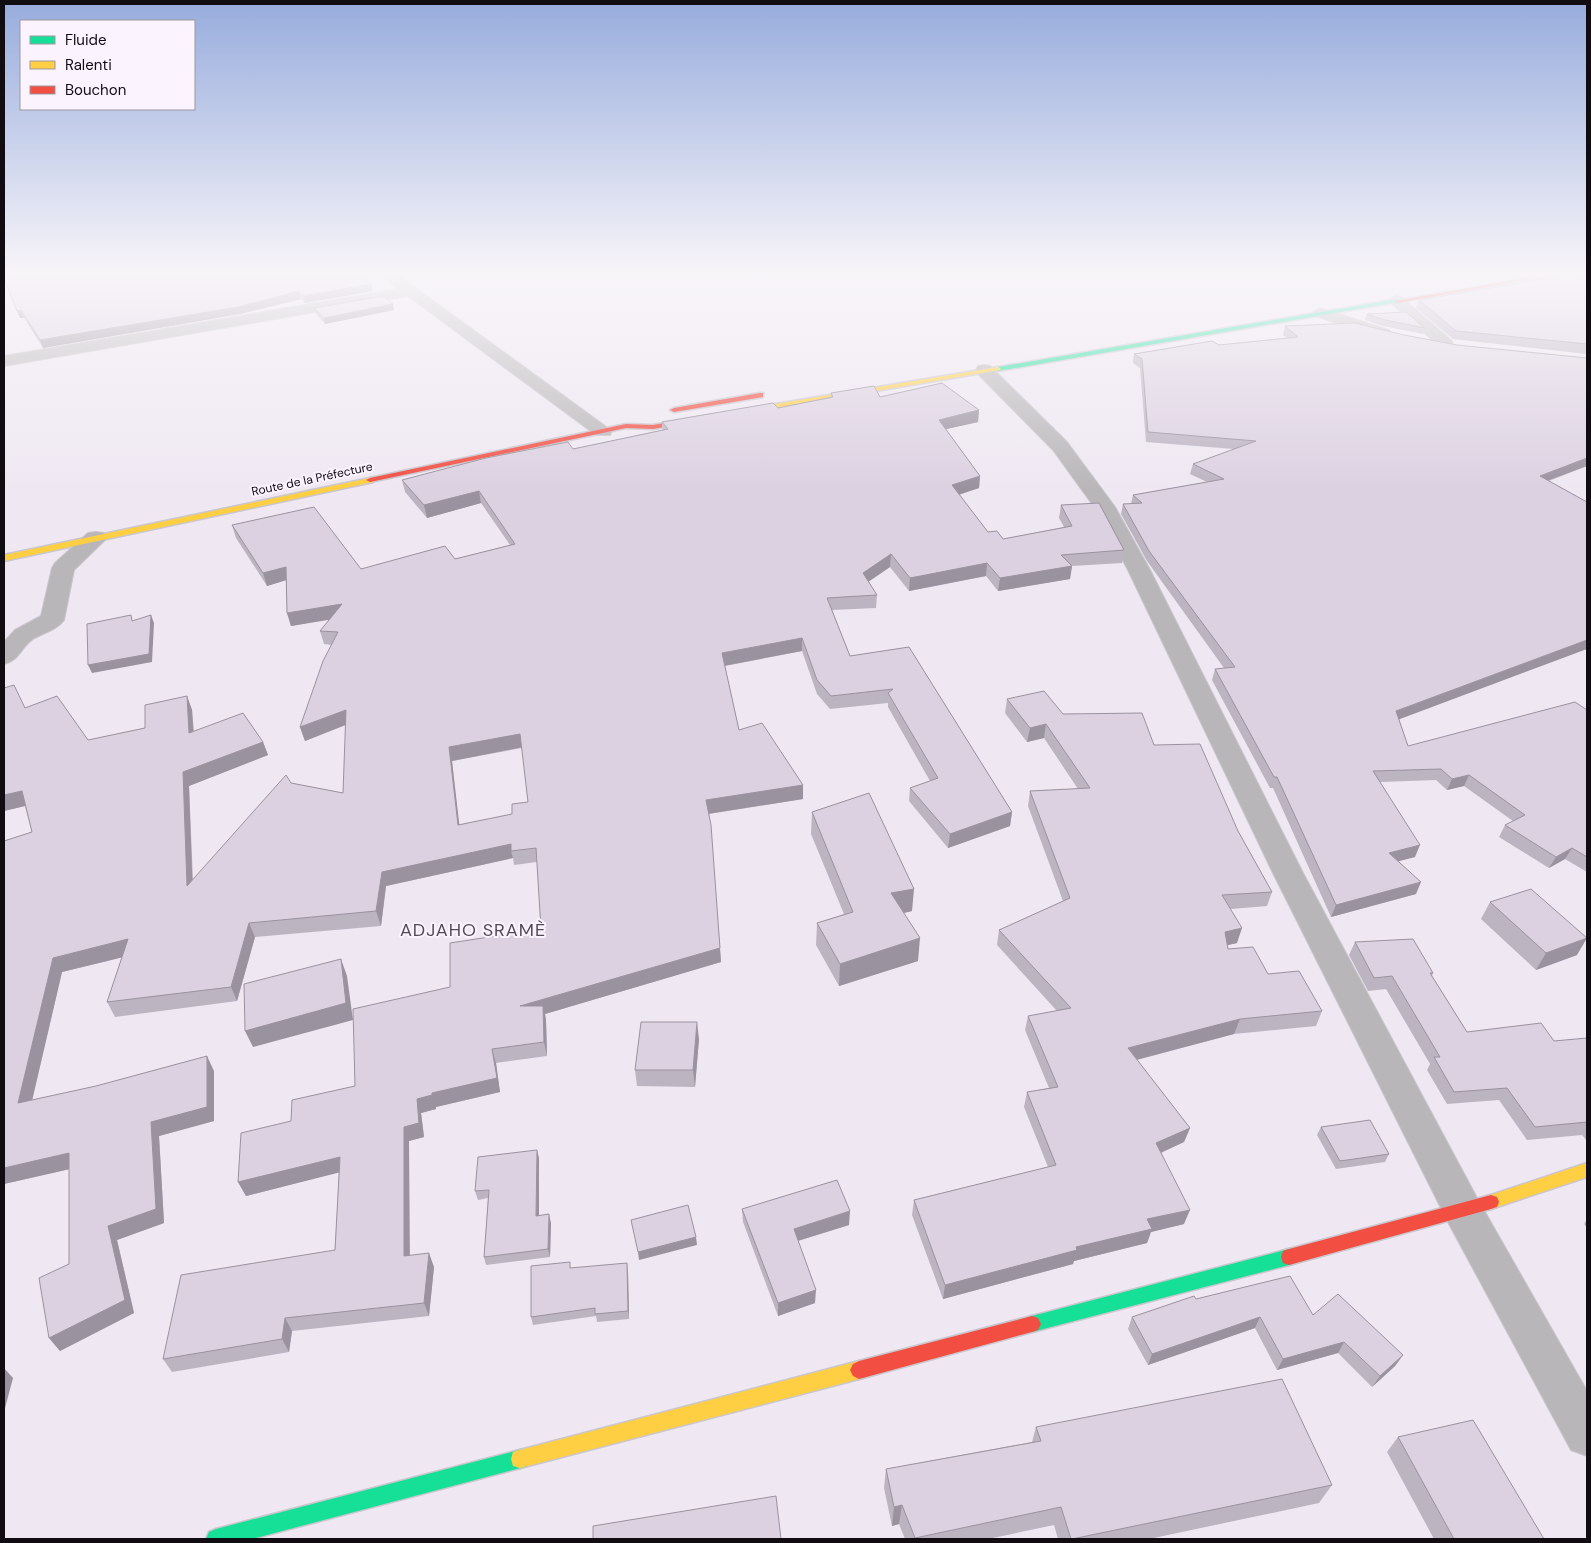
<svg xmlns="http://www.w3.org/2000/svg" width="1591" height="1543" font-family="'DM Sans',sans-serif">
	<style>
		.lines { fill: none; stroke-linecap: round; stroke-linejoin: round }
		.street-casing { stroke: #cac6cd; stroke-width: 2 }
		.fast-casing { stroke: #cac6cd; stroke-width: 3 }
		.slow-casing { stroke: #cac6cd; stroke-width: 3 }
		.jam-casing { stroke: #cac6cd; stroke-width: 3 }
		.street { fill: #b9b6ba; fill-rule: evenodd }
		.fast { fill: #16e098; fill-rule: evenodd }
		.slow { fill: #ffcf43; fill-rule: evenodd }
		.jam { fill: #f24e42; fill-rule: evenodd }
		.wall { fill: #bdb4c2; fill-rule: evenodd }
		.shaded-wall { fill: #9a929e }
		.building { fill: #dcd1e1; stroke: #9a929e; fill-rule: evenodd }
		.labels { text-anchor: middle; stroke-width: 4; stroke-linejoin: round; paint-order: stroke }
		.far-street-label { font-size: 12px; fill: #100c11; stroke: #fbf4fe }
		.quarter-label { font-size: 18px; letter-spacing: 1px; fill: #534a57; stroke: #fbf4fe }
	</style>
	<rect width="100%" height="100%" fill="#efe8f2"/>
	<g class="lines">
		<defs>
			<g id="street">
				<polygon points="379,273 395,273 612,431 610,435 596,435 408,296 4,366 4,356 398,289"/>
				<polygon points="1396,295 1401,297 1451,340 1453,343 1451,346 1439,346 1391,303 1388,300"/>
				<polygon points="1320,308 1389,330 1391,333 1383,338 1315,316 1312,313"/>
				<polygon points="984,365 990,366 1067,442 1115,507 1150,570 1303,873 1477,1198 1587,1391 1587,1456 1571,1450 1449,1224 1273,873 1128,570 1095,508 1053,450 978,374 976,370 978,366"/>
				<path d="M96 532 104 533 107 538 74 570 64 620C57 630 43 633 33 639 21 647 19 661 4 664V642L15 630 41 616 52 568 55 563 88 533Z"/>
			</g>
			<g id="fast">
				<polygon points="1397,299 1399,300 1399,302 998,371 995,369 998,367"/>
				<polygon points="1289,1249 1295,1251 1297,1257 1295,1263 1289,1265 1032,1332 1026,1330 1023,1324 1026,1318 1032,1316"/>
				<polygon points="520,1450 527,1452 529,1459 527,1466 520,1468 252,1539 206,1539 209,1532 216,1529"/>
			</g>
			<g id="slow">
				<polygon points="998,367 1001,369 1000,370 740,414 736,412 740,410"/>
				<polygon points="370,478 373,478 373,482 4,561 4,555"/>
				<polygon points="1587,1163 1587,1177 1491,1209 1485,1207 1483,1202 1485,1197"/>
				<polygon points="859,1361 865,1364 868,1370 865,1376 859,1379 520,1468 513,1466 511,1459 513,1452 520,1450"/>
			</g>
			<g id="jam">
				<polygon points="1554,273 1568,273 1397,303 1394,301"/>
				<polygon points="760,393 763,393 763,397 674,412 670,410 674,408"/>
				<polygon points="698,417 702,419 701,421 653,429 626,428 370,482 366,480 370,478 626,424 653,425"/>
				<polygon points="1491,1195 1497,1197 1499,1202 1497,1207 1491,1209 1289,1265 1283,1263 1281,1257 1283,1251 1289,1249"/>
				<polygon points="1032,1316 1038,1318 1041,1324 1038,1330 1032,1332 859,1379 853,1376 850,1370 853,1364 859,1361"/>
			</g>
		</defs>
		<use href="#street" class="street-casing"/>
		<use href="#fast" class="fast-casing"/>
		<use href="#slow" class="slow-casing"/>
		<use href="#jam" class="jam-casing"/>
		<use href="#street" class="street"/>
		<use href="#fast" class="fast"/>
		<use href="#slow" class="slow"/>
		<use href="#jam" class="jam"/>
	</g>
	<g class="wall">
		<polygon points="4,273 371,284 373,291 305,303 301,299 240,314 43,348 24,318 20,318"/>
		<polygon points="1587,273 1587,354 1453,339 1416,308 1419,300"/>
		<polygon points="393,304 394,310 325,324 316,314 314,308"/>
		<polygon points="1367,314 1425,328 1423,334 1383,326 1365,320"/>
		<polygon points="1285,326 1404,335 1457,345 1587,358 1587,466 1549,481 1399,719 1408,746 1587,710 1587,872 1565,859 1549,868 1499,837 1505,825 1513,821 1464,786 1447,790 1436,780 1380,782 1415,857 1398,861 1416,894 1331,917 1273,788 1270,788 1212,680 1215,669 1224,668 1147,561 1121,514 1123,504 1131,504 1133,495 1207,482 1190,474 1193,464 1234,449 1146,442 1140,368 1133,363 1134,354 1287,338 1283,335"/>
		<path d="M831 393 880 397 979 410 978 422 946 429 980 476 979 488 959 495 988 532 1003 539 1064 527 1059 518 1061 505 1124 550 1122 563 1072 566 1070 579 998 591 986 576 909 591 890 567 868 582 877 595 876 608 832 610 850 656 909 647 1012 812 1010 826 948 848 909 801 910 788 930 781 888 707V703L830 709 817 694 802 651 725 666 739 730 803 785V799L709 814 721 962 545 1014 546 1020 547 1056 496 1063 500 1092 436 1107V1109L421 1113 424 1137 409 1141V1256L434 1267 429 1316 292 1331 289 1352 172 1372 163 1359 335 1250 339 1172 246 1196 238 1182 291 1121 355 1086 450 987 541 929 537 862 514 865 513 858 386 886 381 926 255 937 237 1001 115 1017 107 1002 123 957 62 972 32 1100 214 1071V1121L159 1136 164 1223 117 1240 134 1313 60 1351 49 1338 69 1264V1169L4 1184V841L32 832 25 806 4 811V688L25 708 88 740 145 728 187 696 192 710 194 731 263 742 268 755 189 786 193 880 291 783 343 793 346 725 305 741 300 727 332 645 324 644 320 631 330 619 291 626 287 613 286 580 267 586 236 538 232 525 361 569 455 559 510 545 481 503 427 518 405 492 402 480 573 449 662 430V422L778 408 831 397ZM522 748 528 802 512 814 459 825 452 761Z"/>
		<polygon points="1007,699 1063,714 1154,745 1238,831 1272,892 1267,906 1231,909 1237,943 1227,945 1228,949 1268,974 1322,1011 1316,1026 1234,1034 1137,1060 1190,1128 1184,1142 1161,1153 1184,1224 1151,1232 1147,1243 1074,1261 1073,1264 943,1299 912,1215 914,1200 1048,1167 1024,1107 1027,1092 1049,1088 1025,1030 1028,1016 1057,1011 997,945 999,930 1063,901 1028,806 1030,791 1078,789 1044,738 1027,742 1005,713"/>
		<polygon points="812,812 912,911 904,913 918,961 839,986 816,945 817,923 844,914 811,834"/>
		<polygon points="1490,902 1577,955 1536,970 1481,919"/>
		<polygon points="1355,942 1433,973 1432,976 1467,1032 1554,1041 1587,1038 1587,1141 1582,1135 1527,1140 1499,1100 1447,1104 1427,1070 1430,1064 1386,989 1368,991 1349,955"/>
		<polygon points="699,1039 695,1087 637,1086 635,1070"/>
		<polygon points="1321,1127 1389,1154 1385,1162 1336,1169 1317,1135"/>
		<polygon points="539,1158 539,1216 551,1223 550,1257 486,1265 484,1257 488,1198 478,1200 475,1191"/>
		<polygon points="742,1209 849,1225 798,1241 815,1303 778,1316 743,1222"/>
		<polygon points="1587,1219 1587,1228 1584,1224"/>
		<polygon points="572,1268 628,1271 629,1319 597,1322 596,1316 533,1325 531,1317"/>
		<polygon points="1196,1299 1313,1315 1403,1355 1395,1366 1372,1387 1338,1353 1277,1370 1255,1328 1148,1365 1128,1329 1132,1317"/>
		<polygon points="1036,1427 1332,1485 1319,1503 1149,1539 1058,1539 1054,1525 988,1539 905,1539 899,1524 892,1526 884,1488 886,1469 1032,1442"/>
		<polygon points="1398,1437 1544,1539 1434,1539 1387,1452"/>
	</g>
	<g class="shaded-wall">
		<polygon points="371,284 373,291 305,303 303,296"/>
		<polygon points="299,291 301,299 240,314 43,348 40,340"/>
		<polygon points="393,304 394,310 325,324 324,318"/>
		<polygon points="21,310 24,318 20,318 17,311"/>
		<polygon points="979,410 978,422 938,431 939,420"/>
		<polygon points="1587,458 1587,466 1535,485 1540,476"/>
		<polygon points="980,476 979,488 951,497 952,485"/>
		<polygon points="479,491 481,503 427,518 424,505"/>
		<polygon points="891,554 890,567 862,586 863,573"/>
		<polygon points="987,563 986,576 909,591 910,578"/>
		<polygon points="1072,566 1070,579 998,591 1000,578"/>
		<polygon points="286,567 290,579 267,586 263,573"/>
		<polygon points="342,604 346,617 291,626 287,613"/>
		<polygon points="151,615 154,623 152,662 92,673 88,665"/>
		<polygon points="802,638 802,651 723,666 722,653"/>
		<polygon points="1587,640 1587,649 1392,722 1396,711"/>
		<polygon points="187,696 192,710 194,746 189,733"/>
		<polygon points="346,710 350,723 305,741 300,727"/>
		<polygon points="1046,724 1044,738 1027,742 1030,728"/>
		<polygon points="520,734 523,747 452,761 461,839 458,825 449,747"/>
		<polygon points="263,742 268,755 189,786 193,900 187,886 183,772"/>
		<polygon points="1469,775 1464,786 1447,790 1452,779"/>
		<polygon points="803,785 803,799 707,814 706,800"/>
		<polygon points="22,791 29,805 4,811 4,795"/>
		<polygon points="1012,812 1010,826 948,848 950,834"/>
		<polygon points="511,844 511,851 513,858 386,886 381,926 376,911 382,872"/>
		<polygon points="1420,845 1415,857 1384,865 1389,853"/>
		<polygon points="1572,848 1565,859 1549,868 1556,857"/>
		<polygon points="1421,882 1416,894 1331,917 1336,905"/>
		<polygon points="914,889 912,911 890,916 891,893"/>
		<polygon points="249,923 255,937 237,1001 231,987"/>
		<polygon points="1242,928 1237,943 1220,947 1225,932"/>
		<polygon points="920,938 918,961 839,986 840,964"/>
		<polygon points="1587,938 1577,955 1536,970 1546,953"/>
		<polygon points="128,939 136,954 62,972 28,1118 18,1103 53,958"/>
		<polygon points="720,948 721,962 545,1014 546,1020 547,1056 544,1042 520,1006"/>
		<polygon points="341,959 347,976 353,1020 253,1047 245,1031"/>
		<polygon points="1240,1019 1234,1034 1124,1063 1128,1048"/>
		<polygon points="697,1022 699,1039 695,1087 693,1070"/>
		<polygon points="492,1049 496,1063 500,1092 436,1107 436,1109 421,1113 424,1137 409,1141 410,1270 404,1256 404,1127 417,1099 432,1093"/>
		<polygon points="207,1056 214,1071 214,1121 159,1136 164,1223 117,1240 134,1313 60,1351 49,1338 108,1226 151,1122"/>
		<polygon points="1190,1128 1184,1142 1151,1157 1156,1143"/>
		<polygon points="537,1150 539,1158 539,1224 536,1216"/>
		<polygon points="69,1153 79,1167 4,1184 4,1168"/>
		<polygon points="340,1157 345,1171 246,1196 238,1182"/>
		<polygon points="1190,1210 1184,1224 1151,1232 1147,1243 1074,1261 1073,1264 943,1299 945,1285 1147,1219"/>
		<polygon points="850,1211 849,1225 794,1242 794,1229"/>
		<polygon points="549,1214 551,1223 550,1257 548,1249"/>
		<polygon points="696,1237 697,1245 639,1260 638,1252"/>
		<polygon points="429,1253 434,1267 429,1316 424,1303"/>
		<polygon points="627,1263 628,1271 629,1319 628,1311"/>
		<polygon points="816,1290 815,1303 778,1316 778,1303"/>
		<polygon points="1260,1317 1255,1328 1148,1365 1152,1354"/>
		<polygon points="285,1318 292,1331 289,1352 282,1339"/>
		<polygon points="1344,1342 1338,1353 1277,1370 1283,1359"/>
		<polygon points="1403,1355 1395,1366 1372,1387 1380,1376"/>
		<polygon points="4,1368 13,1378 4,1412"/>
		<polygon points="902,1505 899,1524 892,1526 894,1507"/>
	</g>
	<g class="building">
		<polygon points="4,273 359,273 371,284 303,296 299,291 238,307 40,340 21,310 17,311 4,278"/>
		<polygon points="1580,273 1587,273 1587,344 1456,331 1419,300"/>
		<polygon points="383,296 393,304 324,318 314,308"/>
		<polygon points="1406,312 1425,328 1385,320 1367,314"/>
		<polygon points="1355,323 1404,335 1457,345 1587,358 1587,458 1540,476 1587,502 1587,640 1396,711 1408,746 1575,702 1587,710 1587,857 1572,848 1556,857 1505,825 1525,815 1469,775 1452,779 1441,769 1373,771 1420,845 1389,853 1421,882 1336,905 1277,777 1274,777 1215,669 1235,667 1149,551 1123,504 1142,503 1133,495 1224,479 1193,464 1256,441 1148,432 1142,359 1134,354 1212,341 1219,345 1298,337 1285,326"/>
		<path d="M942 383 979 410 939 420 980 476 952 485 988 532 997 531 1003 539 1072 526 1061 505 1099 503 1124 550 1061 555 1072 566 1000 578 987 563 910 578 891 554 863 573 877 595 827 598 850 656 909 647 1012 812 950 834 910 788 938 778 888 693 893 689 831 696 817 680 802 638 722 653 739 730 762 723 803 785 706 800 711 825 720 948 520 1006H543L544 1042 492 1049 497 1078 432 1093V1095L417 1099 419 1123 404 1127V1256L429 1253 424 1303 285 1318 282 1339 163 1359 181 1275 335 1250 340 1157 238 1182 241 1133 291 1121 292 1100 355 1086 353 1009 450 987V943L541 929 536 848 511 851V844L382 872 376 911 249 923 231 987 107 1002 128 939 53 958 18 1103 96 1086 207 1056V1107L151 1122 156 1209 108 1226 125 1300 49 1338 39 1278 69 1264V1153L4 1168V841L32 832 22 791 4 795V688L14 685 25 708 57 696 88 740 145 728V705L187 696 189 733 243 713 263 742 183 772 187 886 286 775 291 783 343 793 346 710 300 727 323 661 338 632 320 631 342 604 287 613 286 567 263 573 232 525 314 507 361 569 445 546 455 559 515 544 479 491 424 505 402 480 486 458 568 442 573 449 668 429 662 422 773 403 778 408 833 397 831 393 874 386 880 397ZM520 734 528 802 512 804V814L458 825 449 747Z"/>
		<polygon points="131,615 132,621 151,615 149,654 88,665 87,624"/>
		<polygon points="1044,691 1063,714 1142,713 1154,745 1200,744 1238,831 1272,892 1222,895 1242,928 1225,932 1228,949 1253,947 1268,974 1299,971 1322,1011 1240,1019 1128,1048 1190,1128 1156,1143 1190,1210 1147,1219 1152,1229 1076,1247 1077,1250 945,1285 914,1200 1056,1165 1027,1092 1058,1087 1028,1016 1071,1008 999,930 1070,898 1030,791 1090,788 1046,724 1030,728 1007,699"/>
		<polygon points="869,793 914,889 891,893 920,938 840,964 817,923 853,912 812,812"/>
		<polygon points="1531,889 1587,938 1546,953 1490,902"/>
		<polygon points="1413,939 1433,973 1430,973 1467,1032 1541,1023 1554,1041 1587,1038 1587,1122 1535,1127 1507,1088 1454,1092 1434,1057 1440,1057 1392,976 1374,978 1355,942"/>
		<polygon points="341,959 346,1003 245,1031 244,984"/>
		<polygon points="641,1022 697,1022 693,1070 635,1070"/>
		<polygon points="1370,1120 1389,1154 1340,1161 1321,1127"/>
		<polygon points="537,1150 536,1216 549,1214 548,1249 484,1257 489,1190 475,1191 478,1157"/>
		<polygon points="837,1180 850,1211 794,1229 816,1290 778,1303 742,1209"/>
		<polygon points="688,1205 696,1237 638,1252 631,1220"/>
		<polygon points="570,1262 570,1268 627,1263 628,1311 595,1314 595,1308 531,1317 531,1266"/>
		<polygon points="1290,1276 1313,1315 1338,1294 1403,1355 1380,1376 1344,1342 1283,1359 1260,1317 1152,1354 1132,1317 1194,1296 1196,1299"/>
		<polygon points="1282,1379 1332,1485 1072,1539 1071,1539 1061,1507 915,1538 902,1505 894,1507 886,1469 1041,1441 1036,1427"/>
		<polygon points="1473,1420 1544,1539 1454,1539 1398,1437"/>
		<polygon points="776,1496 781,1539 593,1539 593,1526"/>
	</g>
	<linearGradient id="sky" x2="0" y2="1"><stop stop-color="#97acdd"/><stop offset="0.56" stop-color="#f8f5f9"/><stop offset="1" stop-color="#f8f5f9" stop-opacity="0"/></linearGradient>
	<rect width="1591" height="489" fill="url(#sky)"/>
	<g class="labels">
		<g class="far-street-label">
			<text transform="translate(312 479) rotate(-12)" y="4">Route de la Préfecture</text>
		</g>
		<g class="quarter-label">
			<text x="473" y="936">ADJAHO SRAMÈ</text>
		</g>
	</g>
	<rect width="1591" height="1543" fill="none" stroke="#100c11" stroke-width="10"/>
	<rect x="20" y="20" width="175" height="90" fill="#fbf4fe" stroke="#9d979f"/>
	<rect x="30" y="36" width="25" height="8" fill="#16e098" stroke="#9d979f"/>
	<text x="65" y="45" font-size="15" fill="#100c11">Fluide</text>
	<rect x="30" y="61" width="25" height="8" fill="#ffcf43" stroke="#9d979f"/>
	<text x="65" y="70" font-size="15" fill="#100c11">Ralenti</text>
	<rect x="30" y="86" width="25" height="8" fill="#f24e42" stroke="#9d979f"/>
	<text x="65" y="95" font-size="15" fill="#100c11">Bouchon</text>
</svg>
